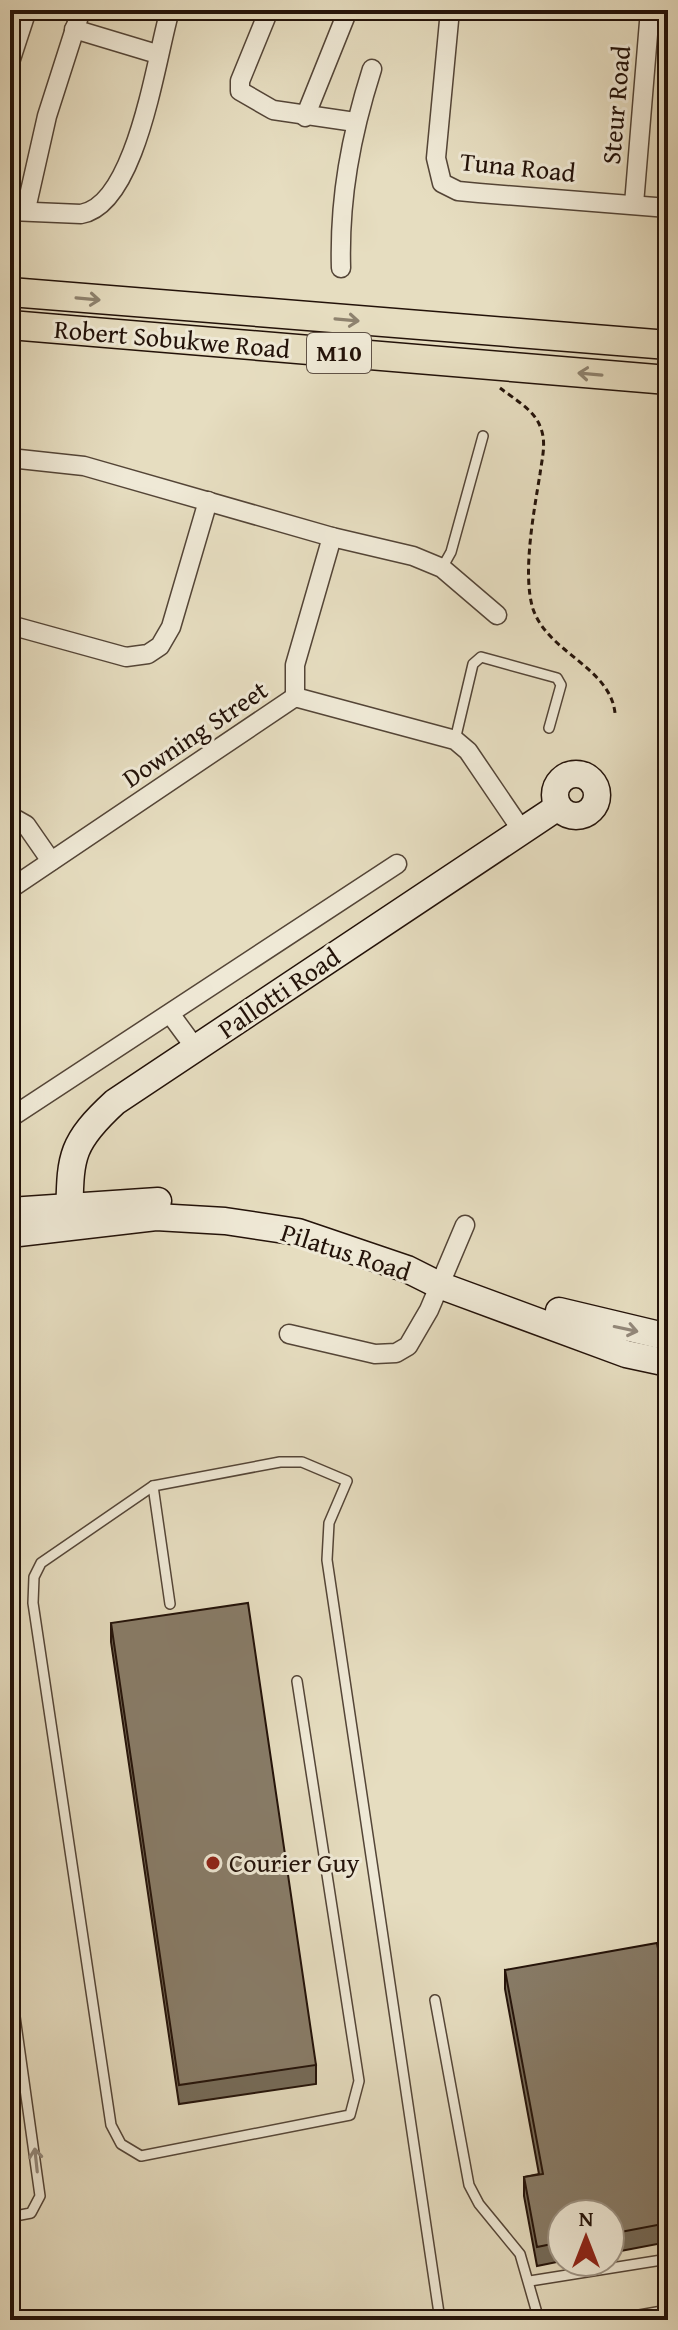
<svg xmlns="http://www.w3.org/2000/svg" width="678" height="2330" font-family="'Gentium Book Plus',serif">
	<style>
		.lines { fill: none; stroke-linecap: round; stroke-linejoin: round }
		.lane-casing { stroke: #544537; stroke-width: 12 }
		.street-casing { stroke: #544537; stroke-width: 21 }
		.secondary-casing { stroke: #231209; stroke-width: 29 }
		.primary-casing { stroke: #231209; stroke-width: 31 }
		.path { stroke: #231209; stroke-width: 3; stroke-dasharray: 6 4; stroke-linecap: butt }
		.lane { stroke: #efe9d6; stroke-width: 9 }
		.street { stroke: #efe9d6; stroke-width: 18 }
		.secondary { stroke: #efe9d6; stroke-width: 26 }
		.primary { stroke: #e6ddc0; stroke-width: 28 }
		.wall { fill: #756b59; stroke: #231209; stroke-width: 2 }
		.building { fill: #887c68; stroke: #231209; stroke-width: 2 }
		.oneway { stroke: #8e826e }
		.oneway2 { stroke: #93887a }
		.poi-dot { fill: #8f2418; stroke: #efe9d6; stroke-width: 3 }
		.labels { text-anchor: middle; stroke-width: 6; stroke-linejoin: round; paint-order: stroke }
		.shield { fill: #efe9d6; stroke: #605246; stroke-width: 2 }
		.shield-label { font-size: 24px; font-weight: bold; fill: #231209 }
		.street-label { font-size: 26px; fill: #231209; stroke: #efe9d6 }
		.poi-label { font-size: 26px; fill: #231209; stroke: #efe9d6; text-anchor: start }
	</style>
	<rect width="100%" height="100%" fill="#e6ddc0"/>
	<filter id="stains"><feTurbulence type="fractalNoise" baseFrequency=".0025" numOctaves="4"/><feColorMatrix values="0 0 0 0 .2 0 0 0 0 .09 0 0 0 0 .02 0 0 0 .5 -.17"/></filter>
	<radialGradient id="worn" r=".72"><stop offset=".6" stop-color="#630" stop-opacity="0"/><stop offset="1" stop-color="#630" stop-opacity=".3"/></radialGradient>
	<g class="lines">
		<defs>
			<g id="lane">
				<polyline points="442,568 451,552 483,436"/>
				<polyline points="455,740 473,664 481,657 557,678 561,685 549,728"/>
				<polyline points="153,1486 170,1604"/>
				<polyline points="297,1681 359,2081 350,2115 141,2156 121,2144 111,2125 33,1603 34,1577 41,1563 153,1486 280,1462 302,1462 347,1481 329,1523 327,1560 440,2320"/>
				<polyline points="10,1981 40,2196 31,2213 10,2217"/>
				<polyline points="435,2000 469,2185 479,2204 520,2254 539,2320"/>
				<polyline points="530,2281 668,2259"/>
				<polyline points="611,2320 668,2310"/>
			</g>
			<g id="street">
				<polyline points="269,10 240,81 240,91 273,110 355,122"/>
				<polyline points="450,10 436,158 442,183 458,191 479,193 668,208"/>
				<polyline points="74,29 157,54"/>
				<polyline points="10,62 27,10"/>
				<polyline points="305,117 348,10"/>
				<polyline points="634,204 650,10"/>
				<polyline points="26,209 47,116 81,10"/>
				<path d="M10 211 81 214C137 205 156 57 170 10"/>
				<path d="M341 268C339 198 351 135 372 69"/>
				<polyline points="10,458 84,466 332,537 413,556 442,568 497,615"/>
				<polyline points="10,625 126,657 148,654 160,646 171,627 208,501"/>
				<polyline points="295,697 295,665 332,537"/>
				<polyline points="10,816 26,825 51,861"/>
				<polyline points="10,889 295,697 455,740 468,751 523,832"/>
				<polyline points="171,1015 196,1049"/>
				<polyline points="10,1118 397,864"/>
				<polyline points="289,1334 375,1354 396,1353 408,1346 429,1310 465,1225"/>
			</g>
			<g id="secondary">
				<circle cx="576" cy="795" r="21"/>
				<polyline points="10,1211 158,1201"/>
				<path d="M69 1221C71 1159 67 1146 115 1102L558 807"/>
				<polyline points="10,1234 156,1217 225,1221 298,1232 407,1269 439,1285 626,1354 668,1363"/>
				<polyline points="559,1311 668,1337"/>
			</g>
			<g id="primary">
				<polyline points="10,292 668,345"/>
				<polyline points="10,325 668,380"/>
			</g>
		</defs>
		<use href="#lane" class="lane-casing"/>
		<use href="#street" class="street-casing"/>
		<use href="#secondary" class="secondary-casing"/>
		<use href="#primary" class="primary-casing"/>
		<path class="path" d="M500 388C513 398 534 410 540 426 547 442 542 458 540 474 534 511 522 574 533 609 548 653 610 667 615 713"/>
		<use href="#lane" class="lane"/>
		<use href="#street" class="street"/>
		<use href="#secondary" class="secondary"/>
		<use href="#primary" class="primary"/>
	</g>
	<g class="wall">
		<polygon points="111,1623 316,2065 316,2084 179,2104 111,1642"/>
		<polygon points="505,1970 668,2003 668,2242 610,2253 610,2214 562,2214 562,2261 537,2266 524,2196 524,2177 539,2174 505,1989"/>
	</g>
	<g class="building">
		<polygon points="248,1603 316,2065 179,2085 111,1623"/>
		<polygon points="657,1943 668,2003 668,2223 610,2234 610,2214 562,2214 562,2242 537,2247 524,2177 543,2174 505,1970"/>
	</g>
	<defs><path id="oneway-shaft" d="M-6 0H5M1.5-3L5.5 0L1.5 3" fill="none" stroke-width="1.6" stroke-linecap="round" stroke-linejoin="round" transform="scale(2)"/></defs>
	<g class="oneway">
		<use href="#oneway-shaft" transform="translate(88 299) rotate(5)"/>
		<use href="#oneway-shaft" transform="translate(347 320) rotate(5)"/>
		<use href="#oneway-shaft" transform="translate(590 374) rotate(-175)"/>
	</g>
	<g class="oneway2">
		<use href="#oneway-shaft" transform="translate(626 1329) rotate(12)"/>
		<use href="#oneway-shaft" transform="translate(36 2160) rotate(-96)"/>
	</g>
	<circle class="poi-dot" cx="213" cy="1863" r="8"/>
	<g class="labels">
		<rect class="shield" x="307" y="333" width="64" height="40" rx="6"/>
		<g class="shield-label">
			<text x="339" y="361">M10</text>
		</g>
		<g class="street-label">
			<text transform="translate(616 105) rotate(-85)" y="9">Steur Road</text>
			<text transform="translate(518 167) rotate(6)" y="9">Tuna Road</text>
			<text transform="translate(172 339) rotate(5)" y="9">Robert Sobukwe Road</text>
			<text transform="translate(195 734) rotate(-34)" y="9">Downing Street</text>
			<text transform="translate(279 993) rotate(-34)" y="9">Pallotti Road</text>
			<text transform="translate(346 1252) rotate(18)" y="9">Pilatus Road</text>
		</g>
		<g class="poi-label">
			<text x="229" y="1872">Courier Guy</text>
		</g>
	</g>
	<rect width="678" height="2330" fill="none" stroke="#e6ddc0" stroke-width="40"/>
	<rect x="12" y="12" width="654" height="2306" fill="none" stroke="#231209" stroke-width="4"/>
	<rect x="20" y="20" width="638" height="2290" fill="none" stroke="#231209" stroke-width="2"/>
	<g transform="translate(586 2238)"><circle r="38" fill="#efe9d6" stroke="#9d9384" stroke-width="2"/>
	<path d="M0-6L14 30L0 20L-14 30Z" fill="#8f2418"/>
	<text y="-12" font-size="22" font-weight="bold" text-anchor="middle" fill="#231209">N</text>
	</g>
	<rect width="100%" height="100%" filter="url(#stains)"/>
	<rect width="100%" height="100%" fill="url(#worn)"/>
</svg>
